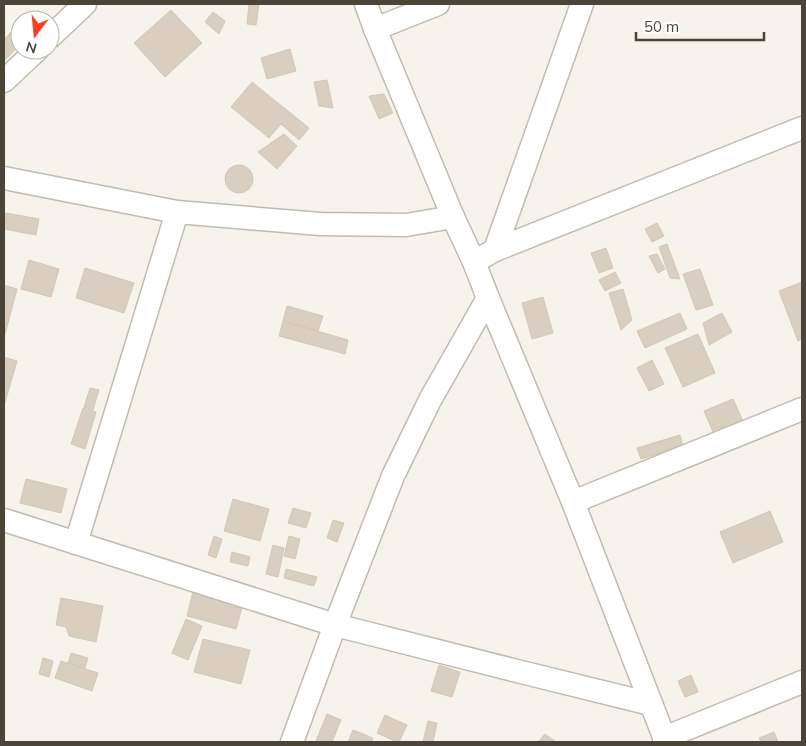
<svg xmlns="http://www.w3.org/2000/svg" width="806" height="746" font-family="Mulish,sans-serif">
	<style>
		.building { fill: #d8cfc1; stroke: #d3c7b4 }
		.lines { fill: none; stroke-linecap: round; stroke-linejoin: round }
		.minor-casing { stroke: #c2bbae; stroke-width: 25 }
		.minor { stroke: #fff; stroke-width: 22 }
	</style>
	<rect width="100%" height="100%" fill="#f6f3ec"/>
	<g class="building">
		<polygon points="249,4 259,4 256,25 247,24"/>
		<polygon points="171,10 202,43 165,77 134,43"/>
		<polygon points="213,12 225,21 219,34 205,22"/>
		<polygon points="25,15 32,20 21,20"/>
		<polygon points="11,32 20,40 20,44 4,61 4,37 5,39"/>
		<polygon points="290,49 296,71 267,79 261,58"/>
		<polygon points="327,80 333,108 319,106 314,82"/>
		<polygon points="252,82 309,128 299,140 281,124 269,138 231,107"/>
		<polygon points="384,94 393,113 379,119 369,96"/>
		<polygon points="284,134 297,146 277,169 258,152"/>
		<circle cx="239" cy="179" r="14"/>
		<polygon points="6,213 39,219 36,235 4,229"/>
		<polygon points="657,223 664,236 652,242 645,229"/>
		<polygon points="667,244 680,279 670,278 659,247"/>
		<polygon points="606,248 613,268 599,273 591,253"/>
		<polygon points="657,254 665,269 658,273 649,256"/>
		<polygon points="29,260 59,269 51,297 21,289"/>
		<polygon points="85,268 134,283 124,313 76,298"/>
		<polygon points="700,269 713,305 696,310 683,274"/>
		<polygon points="615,272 621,283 605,291 599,280"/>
		<polygon points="802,282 802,339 798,341 779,291"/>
		<polygon points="4,285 17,289 4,338"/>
		<polygon points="623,289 632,320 621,330 609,293"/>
		<polygon points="543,297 553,333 532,339 522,303"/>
		<polygon points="287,306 323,316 318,331 283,321"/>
		<polygon points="680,313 687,329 645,348 637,331"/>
		<polygon points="722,313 732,332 709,345 703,323"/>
		<polygon points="283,321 348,340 345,354 279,336"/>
		<polygon points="698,334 715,373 683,387 665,348"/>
		<polygon points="4,357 17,361 4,406"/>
		<polygon points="652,360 664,384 649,391 637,368"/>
		<polygon points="90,388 99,390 93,410 84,407"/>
		<polygon points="733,399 743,421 714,434 704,411"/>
		<polygon points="83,408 96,412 85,449 71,444"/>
		<polygon points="680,435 683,446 641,459 637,448"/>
		<polygon points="26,479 67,489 61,513 20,503"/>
		<polygon points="233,499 269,509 260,541 224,531"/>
		<polygon points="293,508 311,513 306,528 288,523"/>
		<polygon points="770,511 783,542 733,563 720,532"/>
		<polygon points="333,520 344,523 337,542 327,538"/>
		<polygon points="214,536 222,539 216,558 208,555"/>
		<polygon points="289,536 300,539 295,559 284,556"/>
		<polygon points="273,545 284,548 278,577 266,574"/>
		<polygon points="232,552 250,557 248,566 230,562"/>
		<polygon points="286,569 317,577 314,586 284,578"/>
		<polygon points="193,591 243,604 236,629 187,616"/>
		<polygon points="61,598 103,606 96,642 69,636 66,627 56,625"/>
		<polygon points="186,619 202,626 188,660 172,653"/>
		<polygon points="203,639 250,650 241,684 194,672"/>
		<polygon points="71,653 88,658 85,668 68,663"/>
		<polygon points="43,658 53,661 49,677 39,674"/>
		<polygon points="61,661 98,673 92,691 55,678"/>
		<polygon points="439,665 460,672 452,697 431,691"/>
		<polygon points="691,675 698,692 685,697 678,681"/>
		<polygon points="327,714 341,720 332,742 320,742 316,741"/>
		<polygon points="385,715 407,725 399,742 397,742 377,733"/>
		<polygon points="428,721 437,723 433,742 423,742"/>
		<polygon points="353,730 373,738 371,742 348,742"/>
		<polygon points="774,732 778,742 761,742 759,738"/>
		<polygon points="545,734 556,742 538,742"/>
	</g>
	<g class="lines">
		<defs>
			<g id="minor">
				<polyline points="366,4 375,29 453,217 474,262 488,298 573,502 666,742"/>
				<polyline points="375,29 438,4"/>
				<polyline points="50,37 85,4"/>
				<polyline points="4,81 37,50"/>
				<polyline points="4,178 177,212 320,224 406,225 453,217"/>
				<polyline points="495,250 582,4"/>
				<polyline points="474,262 495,250 802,128"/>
				<polyline points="573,502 802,409"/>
				<polyline points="4,520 335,625 513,670 651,704"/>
				<polyline points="76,543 177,212"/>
				<polyline points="664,738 802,682"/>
				<polyline points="292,742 335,625 393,476 430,400 488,298"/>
			</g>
		</defs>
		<use href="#minor" class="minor-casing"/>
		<use href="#minor" class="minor"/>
	</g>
	<rect width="806" height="746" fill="none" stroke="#4b4439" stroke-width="10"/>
	<g transform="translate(35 35) rotate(196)"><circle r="24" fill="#ffffff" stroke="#b7b4b0"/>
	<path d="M0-4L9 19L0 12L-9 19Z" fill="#fc3f1d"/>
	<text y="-8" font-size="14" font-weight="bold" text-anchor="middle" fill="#4b4439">N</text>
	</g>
	<path d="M636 32v8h128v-8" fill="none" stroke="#4b4439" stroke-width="2.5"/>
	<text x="644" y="32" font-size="15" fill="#4b4439" stroke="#ffffff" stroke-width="4" paint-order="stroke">50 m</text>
</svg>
